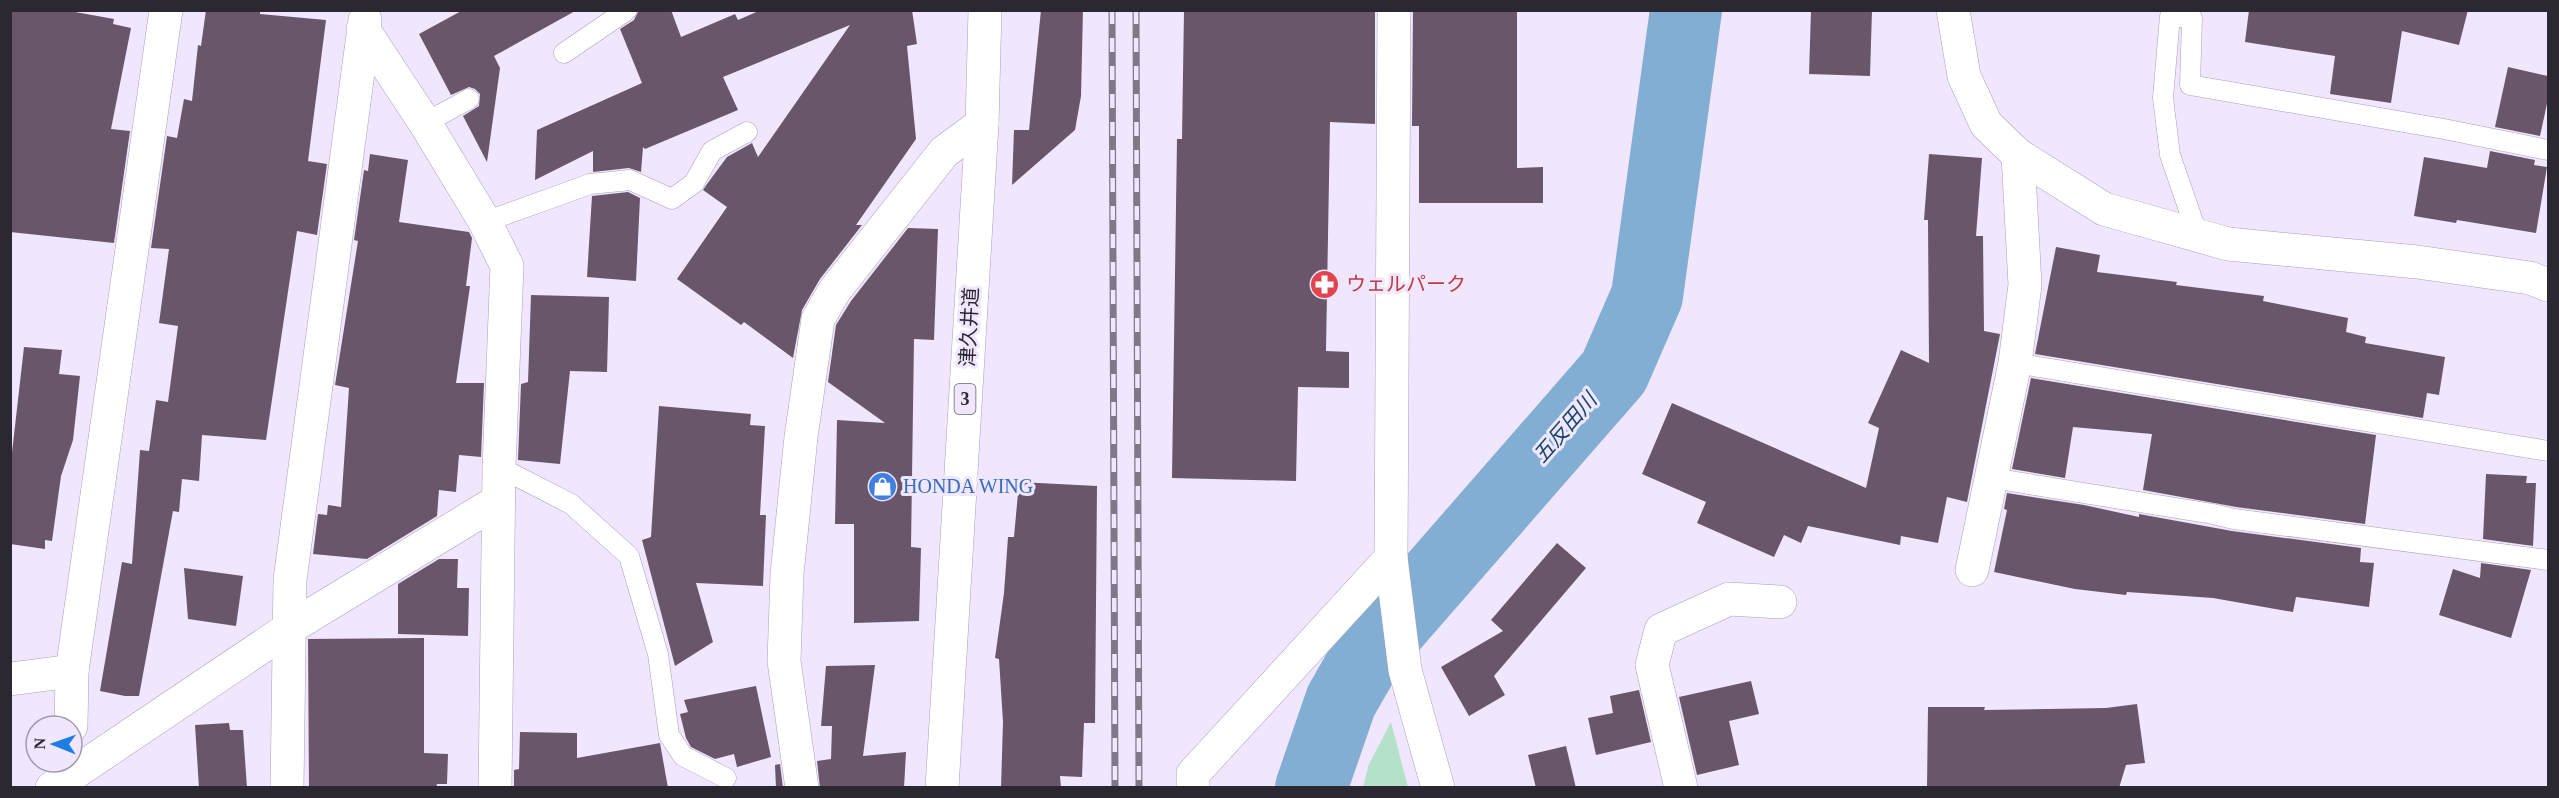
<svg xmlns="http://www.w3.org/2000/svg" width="2559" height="798" font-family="'Times New Roman','Noto Sans JP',serif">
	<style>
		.green { fill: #b5e1ca }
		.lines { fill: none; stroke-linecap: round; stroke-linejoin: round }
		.river { stroke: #83aed3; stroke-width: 72 }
		.building { fill: #6a566a }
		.lane-casing { stroke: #a99fba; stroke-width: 21 }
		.street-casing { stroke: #a99fba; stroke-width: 34 }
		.secondary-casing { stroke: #a99fba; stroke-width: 34 }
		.primary-casing { stroke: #a99fba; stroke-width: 34 }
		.lane { stroke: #fff; stroke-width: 20 }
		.street { stroke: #fff; stroke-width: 33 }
		.secondary { stroke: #fff; stroke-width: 33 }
		.primary { stroke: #fff; stroke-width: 33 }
		.rail-casing { stroke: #7f7888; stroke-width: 7 }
		.rail { stroke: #f0e7fe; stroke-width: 4.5; stroke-dasharray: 14; stroke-linecap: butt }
		.labels { text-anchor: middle; stroke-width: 6; stroke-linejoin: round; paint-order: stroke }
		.shield { fill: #f0e7fe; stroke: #67616f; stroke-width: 1.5 }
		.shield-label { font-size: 18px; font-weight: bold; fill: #2c2832 }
		.health-label { font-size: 20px; fill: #be3a42; stroke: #f0e7fe; text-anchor: start }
		.street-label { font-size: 20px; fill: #2c2832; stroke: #f0e7fe }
		.shop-label { font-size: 20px; fill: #366cbe; stroke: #f0e7fe; text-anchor: start }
		.water-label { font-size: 21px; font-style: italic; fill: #134569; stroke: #f0e7fe }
	</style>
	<rect width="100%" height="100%" fill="#f0e7fe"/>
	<polygon class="green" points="1391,722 1408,787 1363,787 1369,764"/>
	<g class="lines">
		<polyline class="river" points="1311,788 1341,701 1368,654 1614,372 1647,296 1686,10"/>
	</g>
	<g class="building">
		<polygon points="10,10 64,10 114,19 113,24 131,28 111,129 130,131 114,243 10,232"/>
		<polygon points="206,10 260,10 260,14 326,20 308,161 327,164 317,235 297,231 266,440 202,435 199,481 182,479 179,512 173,511 139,696 125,696 100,691 122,562 132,564 140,450 149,451 156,400 168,402 178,326 159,323 169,249 151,248 167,136 177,138 184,99 192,101 198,45 201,46"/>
		<polygon points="463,10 577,10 494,56 500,68 487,162 463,116 479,106 480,94 475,89 469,87 451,95 419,34"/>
		<polygon points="639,10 671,10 681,37 735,14 738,20 761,10 912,10 917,44 907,46 916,139 856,225 862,225 820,279 802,310 793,358 744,322 741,325 677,279 727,207 703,190 707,184 727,157 752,143 758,157 850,25 723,77 738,110 645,149 643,147 641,172 629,168 593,172 593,151 535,180 537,130 642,83 620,29 634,20"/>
		<polygon points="1041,10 1083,10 1081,96 1075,130 1012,185 1014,130 1029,130"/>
		<polygon points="1184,10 1375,10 1375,124 1330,122 1326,351 1349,352 1349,388 1298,387 1296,481 1172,478 1177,139 1182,139"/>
		<polygon points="1413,10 1517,10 1517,168 1543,167 1543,203 1419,203 1419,126 1412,126"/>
		<polygon points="1811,10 1872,10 1870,76 1809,74"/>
		<polygon points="2249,10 2468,10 2459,45 2402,31 2391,103 2330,94 2335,56 2245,42"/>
		<polygon points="2508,67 2548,76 2548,99 2540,136 2495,127"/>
		<polygon points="2490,151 2535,160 2534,165 2547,167 2536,233 2457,220 2456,223 2414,216 2424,157 2487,168"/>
		<polygon points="370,154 408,160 399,222 469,232 472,238 466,286 470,286 456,383 484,383 481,457 459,455 456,492 439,490 437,516 367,559 313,554 318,514 327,515 328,505 341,507 349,388 335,385 358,241 354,240 364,170 368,171"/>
		<polygon points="1929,154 1982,158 1976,236 1983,236 1984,331 2000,334 1967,502 1947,497 1938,543 1901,536 1900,545 1808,526 1801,543 1784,535 1774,557 1697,523 1706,502 1642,474 1672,403 1866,488 1879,428 1868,423 1901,350 1929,363 1928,220 1924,220"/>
		<polygon points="628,192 640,198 636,281 587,277 592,196"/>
		<polygon points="908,228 938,229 934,340 914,339 911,547 921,548 919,621 854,623 854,524 835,524 837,420 885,423 828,382 836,325 851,301"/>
		<polygon points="2056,247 2100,255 2097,272 2177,282 2176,285 2264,296 2263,301 2348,318 2346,332 2366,337 2365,343 2445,357 2439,395 2427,393 2423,418 2035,354"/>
		<polygon points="531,295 609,297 607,372 570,371 560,464 518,460 521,384 528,382"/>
		<polygon points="24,347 62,350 59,374 80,376 73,440 61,476 52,541 45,540 45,549 10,544 10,470"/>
		<polygon points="2031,378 2376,435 2365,524 2236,507 2143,490 2152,434 2073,427 2065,478 2012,469"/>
		<polygon points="659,406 751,414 750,425 765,426 760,515 766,515 763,586 696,583 713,642 675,666 642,540 651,537"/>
		<polygon points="2486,474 2527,476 2526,483 2536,483 2533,546 2483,539"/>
		<polygon points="1019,482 1097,486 1095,723 1084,723 1082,777 1060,776 1061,788 1001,788 1003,722 999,659 995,658 1004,593 1008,537 1014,537"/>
		<polygon points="2007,493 2084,505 2139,517 2139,514 2232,531 2361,548 2360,562 2374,563 2369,607 2296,597 2293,612 2213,598 2127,592 2126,595 2075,589 1994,572 2007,510 2004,509"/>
		<polygon points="1557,543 1586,568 1494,676 1505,695 1469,716 1441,667 1503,631 1491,620"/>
		<polygon points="439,559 458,559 457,588 469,588 468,636 398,634 398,584"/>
		<polygon points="2481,563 2531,570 2511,638 2439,615 2453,569 2480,578"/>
		<polygon points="184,568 243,576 236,626 188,619"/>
		<polygon points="424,638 424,753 448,754 447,784 437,784 436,788 309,788 308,639"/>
		<polygon points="875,665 863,756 906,752 904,788 820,788 817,761 831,759 832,726 821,726 826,666"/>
		<polygon points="1751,681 1759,714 1729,721 1739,765 1697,775 1679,697"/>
		<polygon points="756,686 771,757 737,767 734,754 715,759 691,747 686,738 680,714 688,712 684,700"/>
		<polygon points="1639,690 1651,742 1596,755 1588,718 1613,713 1610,696"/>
		<polygon points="2137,704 2145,763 2126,765 2119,788 1927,788 1928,707 1985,707 1984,710 2106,708"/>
		<polygon points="229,723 230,730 243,730 247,788 199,788 195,725"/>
		<polygon points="520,732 577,733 577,758 660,743 668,788 514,788 514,770 519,769"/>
		<polygon points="1566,746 1576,788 1536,788 1528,755"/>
		<polygon points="780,764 783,788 776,788 775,765"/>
	</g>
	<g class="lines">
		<defs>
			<g id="lane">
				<polyline points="564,53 627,10"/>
				<polyline points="425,123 469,99"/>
				<polyline points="485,222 590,184 630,180 672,199 694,183 712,151 747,132"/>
				<polyline points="2198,236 2170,155 2163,98 2170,16 2192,18 2190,85 2444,129 2548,150"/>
				<polyline points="2015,363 2548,451"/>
				<polyline points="499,467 571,504 629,556 658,654 669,735 683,756 726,778"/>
				<polyline points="1992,478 2213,514 2234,519 2548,560"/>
			</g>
			<g id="street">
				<polyline points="1394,10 1391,558 1405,670 1438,788"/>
				<polyline points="363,29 425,123 485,222 507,266 499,467 495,788"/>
				<polyline points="1972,570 2015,363 2025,285 2018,155"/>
				<polyline points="10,679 72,671"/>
				<polyline points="71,726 72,671 166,10"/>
				<polyline points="52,788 288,629 498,501"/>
				<polyline points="287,788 290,580 365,20"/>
				<polyline points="802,788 784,661 787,574 801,437 818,319 835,290 944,152 982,124"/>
				<polyline points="1193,788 1193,774 1391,558"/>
				<polyline points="1681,788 1652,665 1661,630 1729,599 1780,602"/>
			</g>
			<polyline id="secondary" points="1953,10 1964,76 1986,124 2018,155 2104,209 2228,244 2417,262 2530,278 2548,285"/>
			<polyline id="primary" points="942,788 982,124 985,10"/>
		</defs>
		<use href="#lane" class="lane-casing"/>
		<use href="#street" class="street-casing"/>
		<use href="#secondary" class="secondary-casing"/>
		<use href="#primary" class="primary-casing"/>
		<use href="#lane" class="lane"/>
		<use href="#street" class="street"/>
		<use href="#secondary" class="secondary"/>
		<use href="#primary" class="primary"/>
		<defs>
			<g id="rail">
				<polyline points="1112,10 1115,788"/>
				<polyline points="1136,10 1139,788"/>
			</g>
		</defs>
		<use href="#rail" class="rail-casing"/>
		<use href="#rail" class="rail"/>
	</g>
	<defs>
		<symbol id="pharmacy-disc" viewBox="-11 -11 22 22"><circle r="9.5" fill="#e0444e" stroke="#f0e7fe"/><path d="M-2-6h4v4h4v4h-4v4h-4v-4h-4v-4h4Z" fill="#fff"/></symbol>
		<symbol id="shop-disc" viewBox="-11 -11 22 22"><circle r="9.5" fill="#3f7fe0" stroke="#f0e7fe"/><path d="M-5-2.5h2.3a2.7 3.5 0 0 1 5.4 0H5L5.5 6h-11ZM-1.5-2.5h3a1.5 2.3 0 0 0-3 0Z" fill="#fff"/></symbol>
	</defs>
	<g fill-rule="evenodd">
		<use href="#pharmacy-disc" x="1308" y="268" width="33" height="33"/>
		<use href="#shop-disc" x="866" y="470" width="33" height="33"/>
	</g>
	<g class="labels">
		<rect class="shield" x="954.5" y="384" width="21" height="30" rx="4.5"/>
		<g class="shield-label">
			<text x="965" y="405">3</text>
		</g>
		<g class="health-label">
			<text x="1346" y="291">ウェルパーク</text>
		</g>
		<g class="street-label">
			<text transform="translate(969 327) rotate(-87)" y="7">津久井道</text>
		</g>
		<g class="shop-label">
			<text x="903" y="493">HONDA WING</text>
		</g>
		<g class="water-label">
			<text transform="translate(1565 428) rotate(-49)" y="7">五反田川</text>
		</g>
	</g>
	<rect width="2559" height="798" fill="none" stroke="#2c2832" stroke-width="24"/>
	<g transform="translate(54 744) rotate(271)"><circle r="28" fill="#f0e7fe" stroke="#a29bac" stroke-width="1.5"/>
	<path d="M0-4.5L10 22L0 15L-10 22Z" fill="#1e7ce5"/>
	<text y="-9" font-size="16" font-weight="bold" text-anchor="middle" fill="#2c2832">N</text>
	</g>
</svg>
